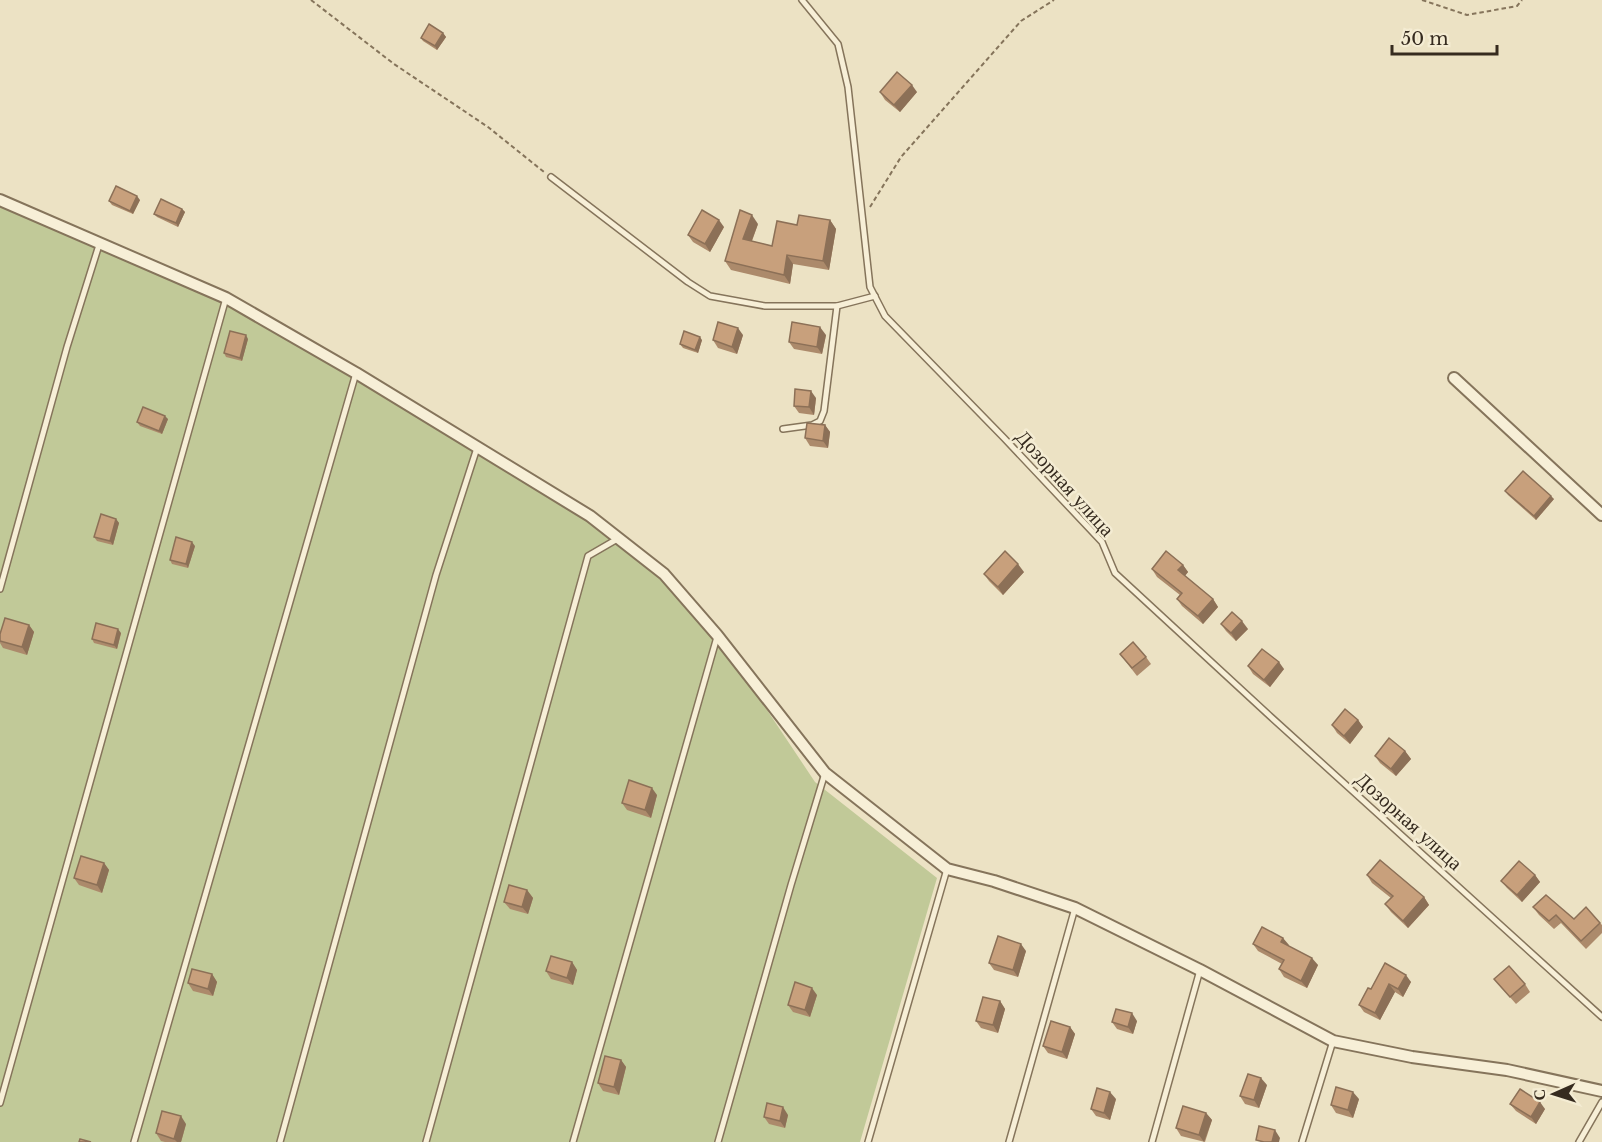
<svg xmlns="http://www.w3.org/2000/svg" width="1602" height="1142" font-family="'Libre Baskerville',serif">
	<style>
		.green { fill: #c1c998 }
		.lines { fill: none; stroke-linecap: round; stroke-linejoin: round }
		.service-casing { stroke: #85745b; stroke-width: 8 }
		.minor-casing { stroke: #85745b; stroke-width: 14 }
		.path { stroke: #85745b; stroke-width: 2; stroke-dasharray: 4.5 3; stroke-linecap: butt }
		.service { stroke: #f7efd7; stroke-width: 5 }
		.minor { stroke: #f7efd7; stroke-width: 10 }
		.wall { fill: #ac8a6b }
		.shaded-wall { fill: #8c7057 }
		.building { fill: #c8a07c; stroke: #8c7057; stroke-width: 1.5 }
		.labels { text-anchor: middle; stroke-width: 5; stroke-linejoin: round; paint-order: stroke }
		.street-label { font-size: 20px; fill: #362b1f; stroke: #f4ecd3 }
	</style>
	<rect width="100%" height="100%" fill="#ece2c4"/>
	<polygon class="green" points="0,200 226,298 590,516 664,574 717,635 815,782 937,878 860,1142 0,1142"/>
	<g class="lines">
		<defs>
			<g id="service">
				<polyline points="802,0 838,44 848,87 870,287 885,316 1004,438 1102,542 1115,573 1271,717 1602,1017"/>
				<polyline points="551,177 688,282 710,296 765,306 837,306 875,296"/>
				<polyline points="783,429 812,425 820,421 824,411 837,306"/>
				<polyline points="0,589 67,347 99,245"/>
				<polyline points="0,1103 226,298"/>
				<polyline points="134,1142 356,373"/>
				<polyline points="280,1142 436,575 477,448"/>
				<polyline points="426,1142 588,556 619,538"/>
				<polyline points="573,1142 717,637"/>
				<polyline points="718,1142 791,885 825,773"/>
				<polyline points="868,1142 947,869"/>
				<polyline points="1009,1142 1075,908"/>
				<polyline points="1152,1142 1200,970"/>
				<polyline points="1302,1142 1333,1041"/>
				<polyline points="1579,1142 1602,1102"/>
			</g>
			<g id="minor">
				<polyline points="0,200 226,298 356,373 590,516 664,574 717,635 825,773 947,869 994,881 1075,908 1200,970 1333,1041 1412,1057 1507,1070 1602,1091"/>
				<polyline points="1454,378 1602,515"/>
			</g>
		</defs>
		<use href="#service" class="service-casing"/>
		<use href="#minor" class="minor-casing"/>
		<g class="path">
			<polyline points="311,0 394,64 488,127 544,172"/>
			<polyline points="1422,0 1467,15 1517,6 1522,0"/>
			<polyline points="870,207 901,157 1021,21 1054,0"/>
		</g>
		<use href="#service" class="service"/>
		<use href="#minor" class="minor"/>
	</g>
	<g class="wall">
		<polygon points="443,33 446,37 437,50 423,41 421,38"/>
		<polygon points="880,92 917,92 900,112 885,100"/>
		<polygon points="140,200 133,214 112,205 109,201"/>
		<polygon points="182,209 185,212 178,227 157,217 154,214"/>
		<polygon points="830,220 836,229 829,270 793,264 790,284 731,270 725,261 758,224 752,241 772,246 797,225"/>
		<polygon points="724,227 710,252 693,242 688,235"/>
		<polygon points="743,335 737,354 718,348 713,340"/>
		<polygon points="826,335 822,354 794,349 789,342"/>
		<polygon points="248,339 242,361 226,357 224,353"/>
		<polygon points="702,340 698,353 683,348 680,344"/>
		<polygon points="816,398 814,415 799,413 794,406"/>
		<polygon points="168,419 162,434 140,426 137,422"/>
		<polygon points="825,425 830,432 828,448 810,446 805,438"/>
		<polygon points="1505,491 1554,499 1536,520 1508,495"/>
		<polygon points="116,519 119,523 113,545 97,541 94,537"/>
		<polygon points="195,546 188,568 172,564 170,560"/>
		<polygon points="1183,565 1188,572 1185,576 1213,599 1218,607 1203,624 1182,606 1177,599 1180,595 1157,577 1152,569"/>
		<polygon points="1024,572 1003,595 989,581 984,574"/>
		<polygon points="1221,624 1248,629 1236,641 1226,631"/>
		<polygon points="29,625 34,632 27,655 3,648 0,643 0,634"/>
		<polygon points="121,633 117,649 94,643 92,639"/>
		<polygon points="1120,654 1146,657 1151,664 1137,676"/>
		<polygon points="1248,666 1284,669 1270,687 1253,674"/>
		<polygon points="1358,720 1363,727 1350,744 1337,733 1332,725"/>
		<polygon points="1405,751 1411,759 1396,776 1380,763 1375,756"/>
		<polygon points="657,795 651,818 627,810 622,803"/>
		<polygon points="104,863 109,870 102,893 79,885 74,878"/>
		<polygon points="1367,875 1424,897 1429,905 1408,928 1391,912 1385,904 1391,898 1372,883"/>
		<polygon points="1535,875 1540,882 1522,902 1507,888 1501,881"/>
		<polygon points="527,890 533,898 528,914 510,909 504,902"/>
		<polygon points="1533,907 1574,919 1600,923 1602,925 1602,933 1586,949 1561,923 1554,929 1539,915"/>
		<polygon points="1283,938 1288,946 1318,965 1307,988 1284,977 1279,969 1282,964 1258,951 1253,944"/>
		<polygon points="1026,951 1018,977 994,970 989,963"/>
		<polygon points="572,962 577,970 573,985 551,979 546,971"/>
		<polygon points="1385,963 1411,982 1403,997 1395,992 1380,1020 1364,1012 1359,1005 1371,989"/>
		<polygon points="212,974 217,982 213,996 193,991 188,983"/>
		<polygon points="1494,979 1525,984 1530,992 1516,1004"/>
		<polygon points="817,995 810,1017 793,1012 788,1005"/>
		<polygon points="1000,1001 1005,1009 998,1033 981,1028 976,1021"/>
		<polygon points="1137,1021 1133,1034 1117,1029 1112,1022"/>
		<polygon points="1070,1027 1075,1034 1067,1059 1048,1053 1043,1046"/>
		<polygon points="621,1060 626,1067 619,1095 603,1091 598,1083"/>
		<polygon points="1267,1085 1259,1108 1245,1104 1240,1096"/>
		<polygon points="1116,1099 1110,1120 1096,1116 1091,1109"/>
		<polygon points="1359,1099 1353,1118 1336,1113 1331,1105"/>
		<polygon points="1510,1104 1545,1109 1536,1124 1516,1111"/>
		<polygon points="1206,1113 1212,1120 1205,1142 1181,1136 1176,1128"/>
		<polygon points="788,1115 785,1128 769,1124 764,1117"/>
		<polygon points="186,1124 181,1142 165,1142 161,1141 156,1133"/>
	</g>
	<g class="shaded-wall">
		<polygon points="443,33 446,37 437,50 435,46"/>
		<polygon points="912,85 917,92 900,112 894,105"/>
		<polygon points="137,196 140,200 133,214 130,211"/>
		<polygon points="182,209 185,212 178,227 176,223"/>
		<polygon points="752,215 758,224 749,248 743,239"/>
		<polygon points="719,220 724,227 710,252 705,244"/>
		<polygon points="830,220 836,229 829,270 823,261"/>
		<polygon points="787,255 793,264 790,284 784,275"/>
		<polygon points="820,327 826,335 822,354 817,347"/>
		<polygon points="738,328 743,335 737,354 732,347"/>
		<polygon points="246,335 248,339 242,361 240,358"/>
		<polygon points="700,337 702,340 698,353 695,350"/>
		<polygon points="811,391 816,398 814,415 809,407"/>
		<polygon points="165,416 168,419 162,434 159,431"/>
		<polygon points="825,425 830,432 828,448 823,441"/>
		<polygon points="1551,496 1554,499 1536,520 1534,516"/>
		<polygon points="116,519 119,523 113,545 110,541"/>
		<polygon points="192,542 195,546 188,568 186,564"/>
		<polygon points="1018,564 1024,572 1003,595 998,587"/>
		<polygon points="1183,565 1188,572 1183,578 1178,570"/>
		<polygon points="1213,599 1218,607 1203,624 1198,616"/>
		<polygon points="1242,621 1248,629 1236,641 1231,633"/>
		<polygon points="29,625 34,632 27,655 22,647"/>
		<polygon points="118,629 121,633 117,649 114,645"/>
		<polygon points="1279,662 1284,669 1270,687 1264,680"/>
		<polygon points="1358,720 1363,727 1350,744 1344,736"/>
		<polygon points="1405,751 1411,759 1396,776 1391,769"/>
		<polygon points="652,788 657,795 651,818 645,810"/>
		<polygon points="104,863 109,870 102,893 97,885"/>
		<polygon points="1535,875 1540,882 1522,902 1517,895"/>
		<polygon points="527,890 533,898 528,914 522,907"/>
		<polygon points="1424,897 1429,905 1408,928 1403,921"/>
		<polygon points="1283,938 1289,945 1286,949 1281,942"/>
		<polygon points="1021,944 1026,951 1018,977 1013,970"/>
		<polygon points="1312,958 1318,965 1307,988 1301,981"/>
		<polygon points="572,962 577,970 573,985 567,978"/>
		<polygon points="212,974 217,982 213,996 208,989"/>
		<polygon points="1406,975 1411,982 1403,997 1398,989"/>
		<polygon points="1389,984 1395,992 1380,1020 1375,1013"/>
		<polygon points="812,988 817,995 810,1017 805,1010"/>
		<polygon points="1000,1001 1005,1009 998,1033 993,1025"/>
		<polygon points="1132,1013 1137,1021 1133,1034 1128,1027"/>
		<polygon points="1070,1027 1075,1034 1067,1059 1062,1052"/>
		<polygon points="621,1060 626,1067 619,1095 614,1087"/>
		<polygon points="1261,1078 1267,1085 1259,1108 1254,1100"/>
		<polygon points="1110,1092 1116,1099 1110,1120 1104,1113"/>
		<polygon points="1353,1092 1359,1099 1353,1118 1348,1110"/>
		<polygon points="1540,1102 1545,1109 1536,1124 1531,1117"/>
		<polygon points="783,1107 788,1115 785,1128 780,1121"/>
		<polygon points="1206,1113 1212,1120 1204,1142 1199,1135"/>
		<polygon points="181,1116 186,1124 181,1142 177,1142 174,1139"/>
		<polygon points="1275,1130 1280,1138 1279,1142 1272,1142"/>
	</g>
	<g class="building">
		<polygon points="429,24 443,33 435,46 421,38"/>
		<polygon points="897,72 912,85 894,105 880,92"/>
		<polygon points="116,186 137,196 130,211 109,201"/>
		<polygon points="161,199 182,209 176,223 154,214"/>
		<polygon points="702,210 719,220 705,244 688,235"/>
		<polygon points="740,210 752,215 743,239 772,246 777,221 797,225 799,215 830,220 823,261 787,255 784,275 725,261"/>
		<polygon points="718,322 738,328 732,347 713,340"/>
		<polygon points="792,322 820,327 817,347 789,342"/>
		<polygon points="230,331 246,335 240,358 224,353"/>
		<polygon points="684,331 700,337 695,350 680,344"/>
		<polygon points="795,389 811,391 809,407 794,406"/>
		<polygon points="143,407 165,416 159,431 137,422"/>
		<polygon points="807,423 825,425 823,441 805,438"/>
		<polygon points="1523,471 1551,496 1534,516 1505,491"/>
		<polygon points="101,514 116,519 110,541 94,537"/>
		<polygon points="176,537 192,542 186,564 170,560"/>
		<polygon points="1005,551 1018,564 998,587 984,574"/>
		<polygon points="1166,551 1183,565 1178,570 1213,599 1198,616 1177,599 1182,593 1152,569"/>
		<polygon points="1232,612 1242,621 1231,633 1221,624"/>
		<polygon points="5,618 29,625 22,647 0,641 0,634"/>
		<polygon points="96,623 118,629 114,645 92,639"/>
		<polygon points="1133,642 1146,657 1132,668 1120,654"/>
		<polygon points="1262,649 1279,662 1264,680 1248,666"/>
		<polygon points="1345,709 1358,720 1344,736 1332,725"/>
		<polygon points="1389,738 1405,751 1391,769 1375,756"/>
		<polygon points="629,780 652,788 645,810 622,803"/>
		<polygon points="81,856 104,863 97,885 74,878"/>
		<polygon points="1380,860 1424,897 1403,921 1385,904 1393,896 1367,875"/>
		<polygon points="1519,861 1535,875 1517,895 1501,881"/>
		<polygon points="509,885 527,890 522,907 504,902"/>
		<polygon points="1546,895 1574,919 1586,907 1600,923 1581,941 1556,915 1549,921 1533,907"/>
		<polygon points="1262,927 1283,938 1281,942 1312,958 1301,981 1279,969 1284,960 1253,944"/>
		<polygon points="998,936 1021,944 1013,970 989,963"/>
		<polygon points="551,956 572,962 567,978 546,971"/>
		<polygon points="1385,963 1406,975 1398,989 1389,984 1375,1013 1359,1005 1368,988 1371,989"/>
		<polygon points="1509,966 1525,984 1510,997 1494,979"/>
		<polygon points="192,969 212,974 208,989 188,983"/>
		<polygon points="795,982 812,988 805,1010 788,1005"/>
		<polygon points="983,997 1000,1001 993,1025 976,1021"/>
		<polygon points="1116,1009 1132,1013 1128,1027 1112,1022"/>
		<polygon points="1051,1021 1070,1027 1062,1052 1043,1046"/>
		<polygon points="605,1056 621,1060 614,1087 598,1083"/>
		<polygon points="1248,1074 1261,1078 1254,1100 1240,1096"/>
		<polygon points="1336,1087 1353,1092 1348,1110 1331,1105"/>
		<polygon points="1097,1088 1110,1092 1104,1113 1091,1109"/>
		<polygon points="1520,1089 1540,1102 1531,1117 1510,1104"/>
		<polygon points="767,1103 783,1107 780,1121 764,1117"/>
		<polygon points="1183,1106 1206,1113 1199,1135 1176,1128"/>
		<polygon points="162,1111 181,1116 174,1139 156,1133"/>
		<polygon points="1259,1126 1275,1130 1272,1142 1264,1142 1256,1140"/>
		<polygon points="80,1139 91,1142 79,1142"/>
	</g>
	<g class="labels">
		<g class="street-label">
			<text transform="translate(1065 483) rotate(48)" y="7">Дозорная улица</text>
			<text transform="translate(1409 821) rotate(42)" y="7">Дозорная улица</text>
		</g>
	</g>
	<g transform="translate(1554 1094) rotate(267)" stroke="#f4ecd3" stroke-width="4.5" paint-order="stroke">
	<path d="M0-4.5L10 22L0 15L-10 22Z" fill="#362b1f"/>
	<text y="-9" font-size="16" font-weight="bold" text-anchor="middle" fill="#362b1f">С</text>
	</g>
	<path d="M1392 45v9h105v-9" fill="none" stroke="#362b1f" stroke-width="3"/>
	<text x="1401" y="45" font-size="18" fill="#362b1f" stroke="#f4ecd3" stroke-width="4.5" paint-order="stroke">50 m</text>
</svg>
